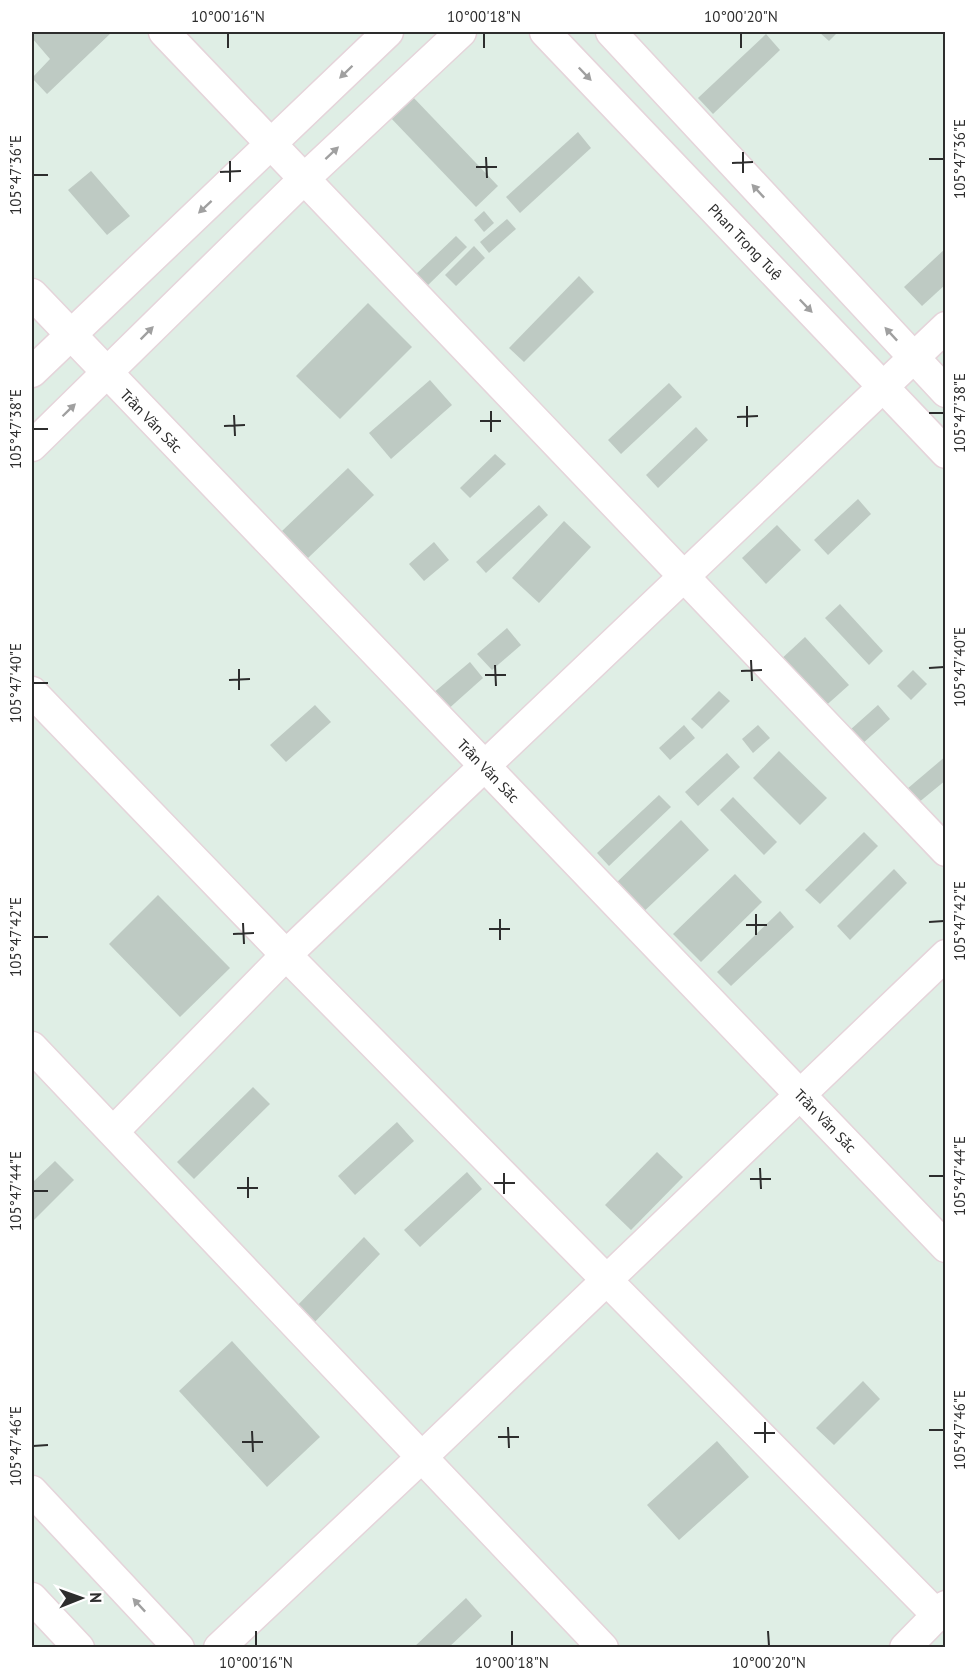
<svg xmlns="http://www.w3.org/2000/svg" width="977" height="1679" font-family="'PT Sans',sans-serif">
	<style>
		.building { fill: #becac3 }
		.lines { fill: none; stroke-linecap: round; stroke-linejoin: round }
		.minor-casing { stroke: #e5d4da; stroke-width: 33 }
		.minor { stroke: #fff; stroke-width: 30 }
		.oneway { fill: #a0a0a0 }
		.ticks { fill: none; stroke: #2d2d2d; stroke-width: 2 }
		.labels { text-anchor: middle; stroke-width: 4.5; stroke-linejoin: round; paint-order: stroke }
		.street-label { font-size: 15px; fill: #2d2d2d; stroke: #fff }
		.neatline { fill: none; stroke: #2d2d2d; stroke-width: 2 }
		.ticks-label { font-size: 15px; text-anchor: middle; fill: #2d2d2d }
	</style>
	<rect width="100%" height="100%" fill="#dfeee5"/>
	<g class="building">
		<polygon points="32,32 112,32 47,94 32,78 50,59 32,38"/>
		<polygon points="819,32 838,32 829,41"/>
		<polygon points="766,34 780,50 713,114 698,98"/>
		<polygon points="411,95 498,186 476,207 389,116"/>
		<polygon points="578,132 591,148 520,213 506,197"/>
		<polygon points="91,171 130,216 107,235 68,190"/>
		<polygon points="484,211 494,223 484,232 474,220"/>
		<polygon points="507,219 516,229 489,253 480,242"/>
		<polygon points="456,236 467,247 425,288 414,276"/>
		<polygon points="474,246 485,258 456,286 445,275"/>
		<polygon points="946,248 946,284 922,306 904,287"/>
		<polygon points="579,276 594,292 524,362 509,348"/>
		<polygon points="368,303 412,347 340,419 296,376"/>
		<polygon points="430,380 452,405 391,459 369,433"/>
		<polygon points="669,383 682,397 621,454 608,440"/>
		<polygon points="696,427 708,440 658,488 646,475"/>
		<polygon points="495,454 506,464 470,498 460,488"/>
		<polygon points="348,468 374,495 308,558 282,531"/>
		<polygon points="858,499 871,514 828,555 814,540"/>
		<polygon points="539,505 548,515 486,573 476,562"/>
		<polygon points="564,521 591,547 539,603 512,578"/>
		<polygon points="777,525 801,550 766,584 742,558"/>
		<polygon points="434,542 449,560 424,581 409,564"/>
		<polygon points="840,604 883,651 869,665 825,618"/>
		<polygon points="507,628 521,645 492,670 477,654"/>
		<polygon points="805,637 849,685 821,710 778,662"/>
		<polygon points="470,662 483,678 446,711 432,694"/>
		<polygon points="913,670 927,684 911,700 897,686"/>
		<polygon points="719,691 730,701 702,729 691,719"/>
		<polygon points="315,705 331,722 286,762 270,745"/>
		<polygon points="878,705 890,719 862,744 850,730"/>
		<polygon points="684,725 695,738 670,760 659,748"/>
		<polygon points="758,725 770,738 753,753 742,739"/>
		<polygon points="779,751 827,798 800,825 753,778"/>
		<polygon points="727,753 740,767 698,806 685,792"/>
		<polygon points="946,756 946,780 918,803 907,789"/>
		<polygon points="659,795 671,807 609,866 597,853"/>
		<polygon points="733,797 777,842 764,855 720,810"/>
		<polygon points="681,820 709,850 639,916 612,887"/>
		<polygon points="864,832 878,846 820,904 805,890"/>
		<polygon points="894,869 907,883 850,940 837,926"/>
		<polygon points="735,874 762,902 701,962 673,934"/>
		<polygon points="158,895 230,968 180,1017 109,944"/>
		<polygon points="780,911 794,927 731,986 717,972"/>
		<polygon points="253,1087 270,1104 194,1179 177,1162"/>
		<polygon points="397,1122 414,1141 355,1195 338,1176"/>
		<polygon points="657,1152 683,1177 631,1230 605,1205"/>
		<polygon points="55,1161 74,1180 32,1222 32,1183"/>
		<polygon points="467,1172 482,1189 420,1247 404,1230"/>
		<polygon points="364,1237 380,1254 310,1327 293,1310"/>
		<polygon points="232,1341 320,1437 267,1487 179,1391"/>
		<polygon points="863,1381 880,1399 834,1445 816,1428"/>
		<polygon points="717,1441 749,1477 679,1540 647,1505"/>
		<polygon points="466,1598 482,1616 448,1648 413,1648"/>
	</g>
	<g class="lines">
		<defs>
			<g id="minor">
				<polyline points="164,32 946,851"/>
				<polyline points="545,32 946,453"/>
				<polyline points="611,32 946,392"/>
				<polyline points="32,294 946,1247"/>
				<polyline points="32,372 388,32"/>
				<polyline points="32,446 305,178 461,32"/>
				<polyline points="32,692 286,955 937,1615"/>
				<polyline points="32,1047 603,1648"/>
				<polyline points="114,1131 286,955 946,327"/>
				<polyline points="32,1491 179,1648"/>
				<polyline points="32,1598 79,1648"/>
				<polyline points="219,1648 423,1456 946,955"/>
				<polyline points="905,1648 946,1606"/>
			</g>
		</defs>
		<use href="#minor" class="minor-casing"/>
		<use href="#minor" class="minor"/>
	</g>
	<defs><path id="oneway-solid" d="M-6-.8H1V-3.2L6.5 0L1 3.2V.8H-6Z" transform="scale(1.5)"/></defs>
	<g class="oneway">
		<use href="#oneway-solid" transform="translate(346 72) rotate(136)"/>
		<use href="#oneway-solid" transform="translate(585 74) rotate(46)"/>
		<use href="#oneway-solid" transform="translate(332 153) rotate(-43)"/>
		<use href="#oneway-solid" transform="translate(758 191) rotate(-133)"/>
		<use href="#oneway-solid" transform="translate(205 207) rotate(137)"/>
		<use href="#oneway-solid" transform="translate(806 306) rotate(46)"/>
		<use href="#oneway-solid" transform="translate(147 333) rotate(-45)"/>
		<use href="#oneway-solid" transform="translate(891 334) rotate(-133)"/>
		<use href="#oneway-solid" transform="translate(69 410) rotate(-44)"/>
		<use href="#oneway-solid" transform="translate(139 1605) rotate(-133)"/>
	</g>
	<path class="ticks" d="M228 33V48M484 33V48M741 33V48M743 152V173M486 157 487 178M929 159H944M230 161V182M732 163 753 162M476 167H497M220 172 241 171M33 175H48M747 406V427M491 411V432M929 413H944M234 415 235 436M737 417 758 416M480 421H501M224 426 245 425M33 429H48M751 660 752 681M495 665 496 686M929 668 944 667M239 669V690M741 671 762 670M485 675H506M229 680 250 679M33 683H48M756 914V935M500 919V940M929 922 944 921M243 923 244 944M746 925H767M489 929H510M233 934 254 933M33 937H48M760 1168 761 1189M504 1173V1194M929 1176H944M248 1177V1198M750 1179H771M494 1183H515M237 1188H258M33 1191H48M765 1422V1443M508 1427 509 1448M929 1430H944M252 1431 253 1452M754 1433H775M498 1437H519M242 1442H263M33 1446 48 1445M256 1631V1646M512 1631V1646M768 1631 769 1646"/>
	<g class="labels">
		<g class="street-label">
			<text transform="translate(745 242) rotate(46)" y="5">Phan Trọng Tuệ</text>
			<text transform="translate(151 421) rotate(46)" y="5">Trần Văn Sắc</text>
			<text transform="translate(488 771) rotate(46)" y="5">Trần Văn Sắc</text>
			<text transform="translate(825 1121) rotate(46)" y="5">Trần Văn Sắc</text>
		</g>
	</g>
	<rect width="977" height="1679" fill="none" stroke="#ffffff" stroke-width="66"/>
	<g transform="translate(81 1598) rotate(89)" stroke="#ffffff" stroke-width="4.5" paint-order="stroke">
	<path d="M0-4.5L10 22L0 15L-10 22Z" fill="#2d2d2d"/>
	<text y="-9" font-size="16" font-weight="bold" text-anchor="middle" fill="#2d2d2d">N</text>
	</g>
	<rect x="33" y="33" width="911" height="1613" class="neatline"/>
	<g class="ticks-label">
		<text x="228" y="22">10°00'16"N</text>
		<text x="484" y="22">10°00'18"N</text>
		<text x="741" y="22">10°00'20"N</text>
		<text transform="translate(960 159) rotate(-90)" y="5">105°47'36"E</text>
		<text transform="translate(16 175) rotate(-90)" y="5">105°47'36"E</text>
		<text transform="translate(960 413) rotate(-90)" y="5">105°47'38"E</text>
		<text transform="translate(16 429) rotate(-90)" y="5">105°47'38"E</text>
		<text transform="translate(960 667) rotate(-90)" y="5">105°47'40"E</text>
		<text transform="translate(16 683) rotate(-90)" y="5">105°47'40"E</text>
		<text transform="translate(960 921) rotate(-90)" y="5">105°47'42"E</text>
		<text transform="translate(16 937) rotate(-90)" y="5">105°47'42"E</text>
		<text transform="translate(960 1176) rotate(-90)" y="5">105°47'44"E</text>
		<text transform="translate(16 1191) rotate(-90)" y="5">105°47'44"E</text>
		<text transform="translate(960 1430) rotate(-90)" y="5">105°47'46"E</text>
		<text transform="translate(16 1446) rotate(-90)" y="5">105°47'46"E</text>
		<text x="256" y="1668">10°00'16"N</text>
		<text x="512" y="1668">10°00'18"N</text>
		<text x="769" y="1668">10°00'20"N</text>
	</g>
</svg>
